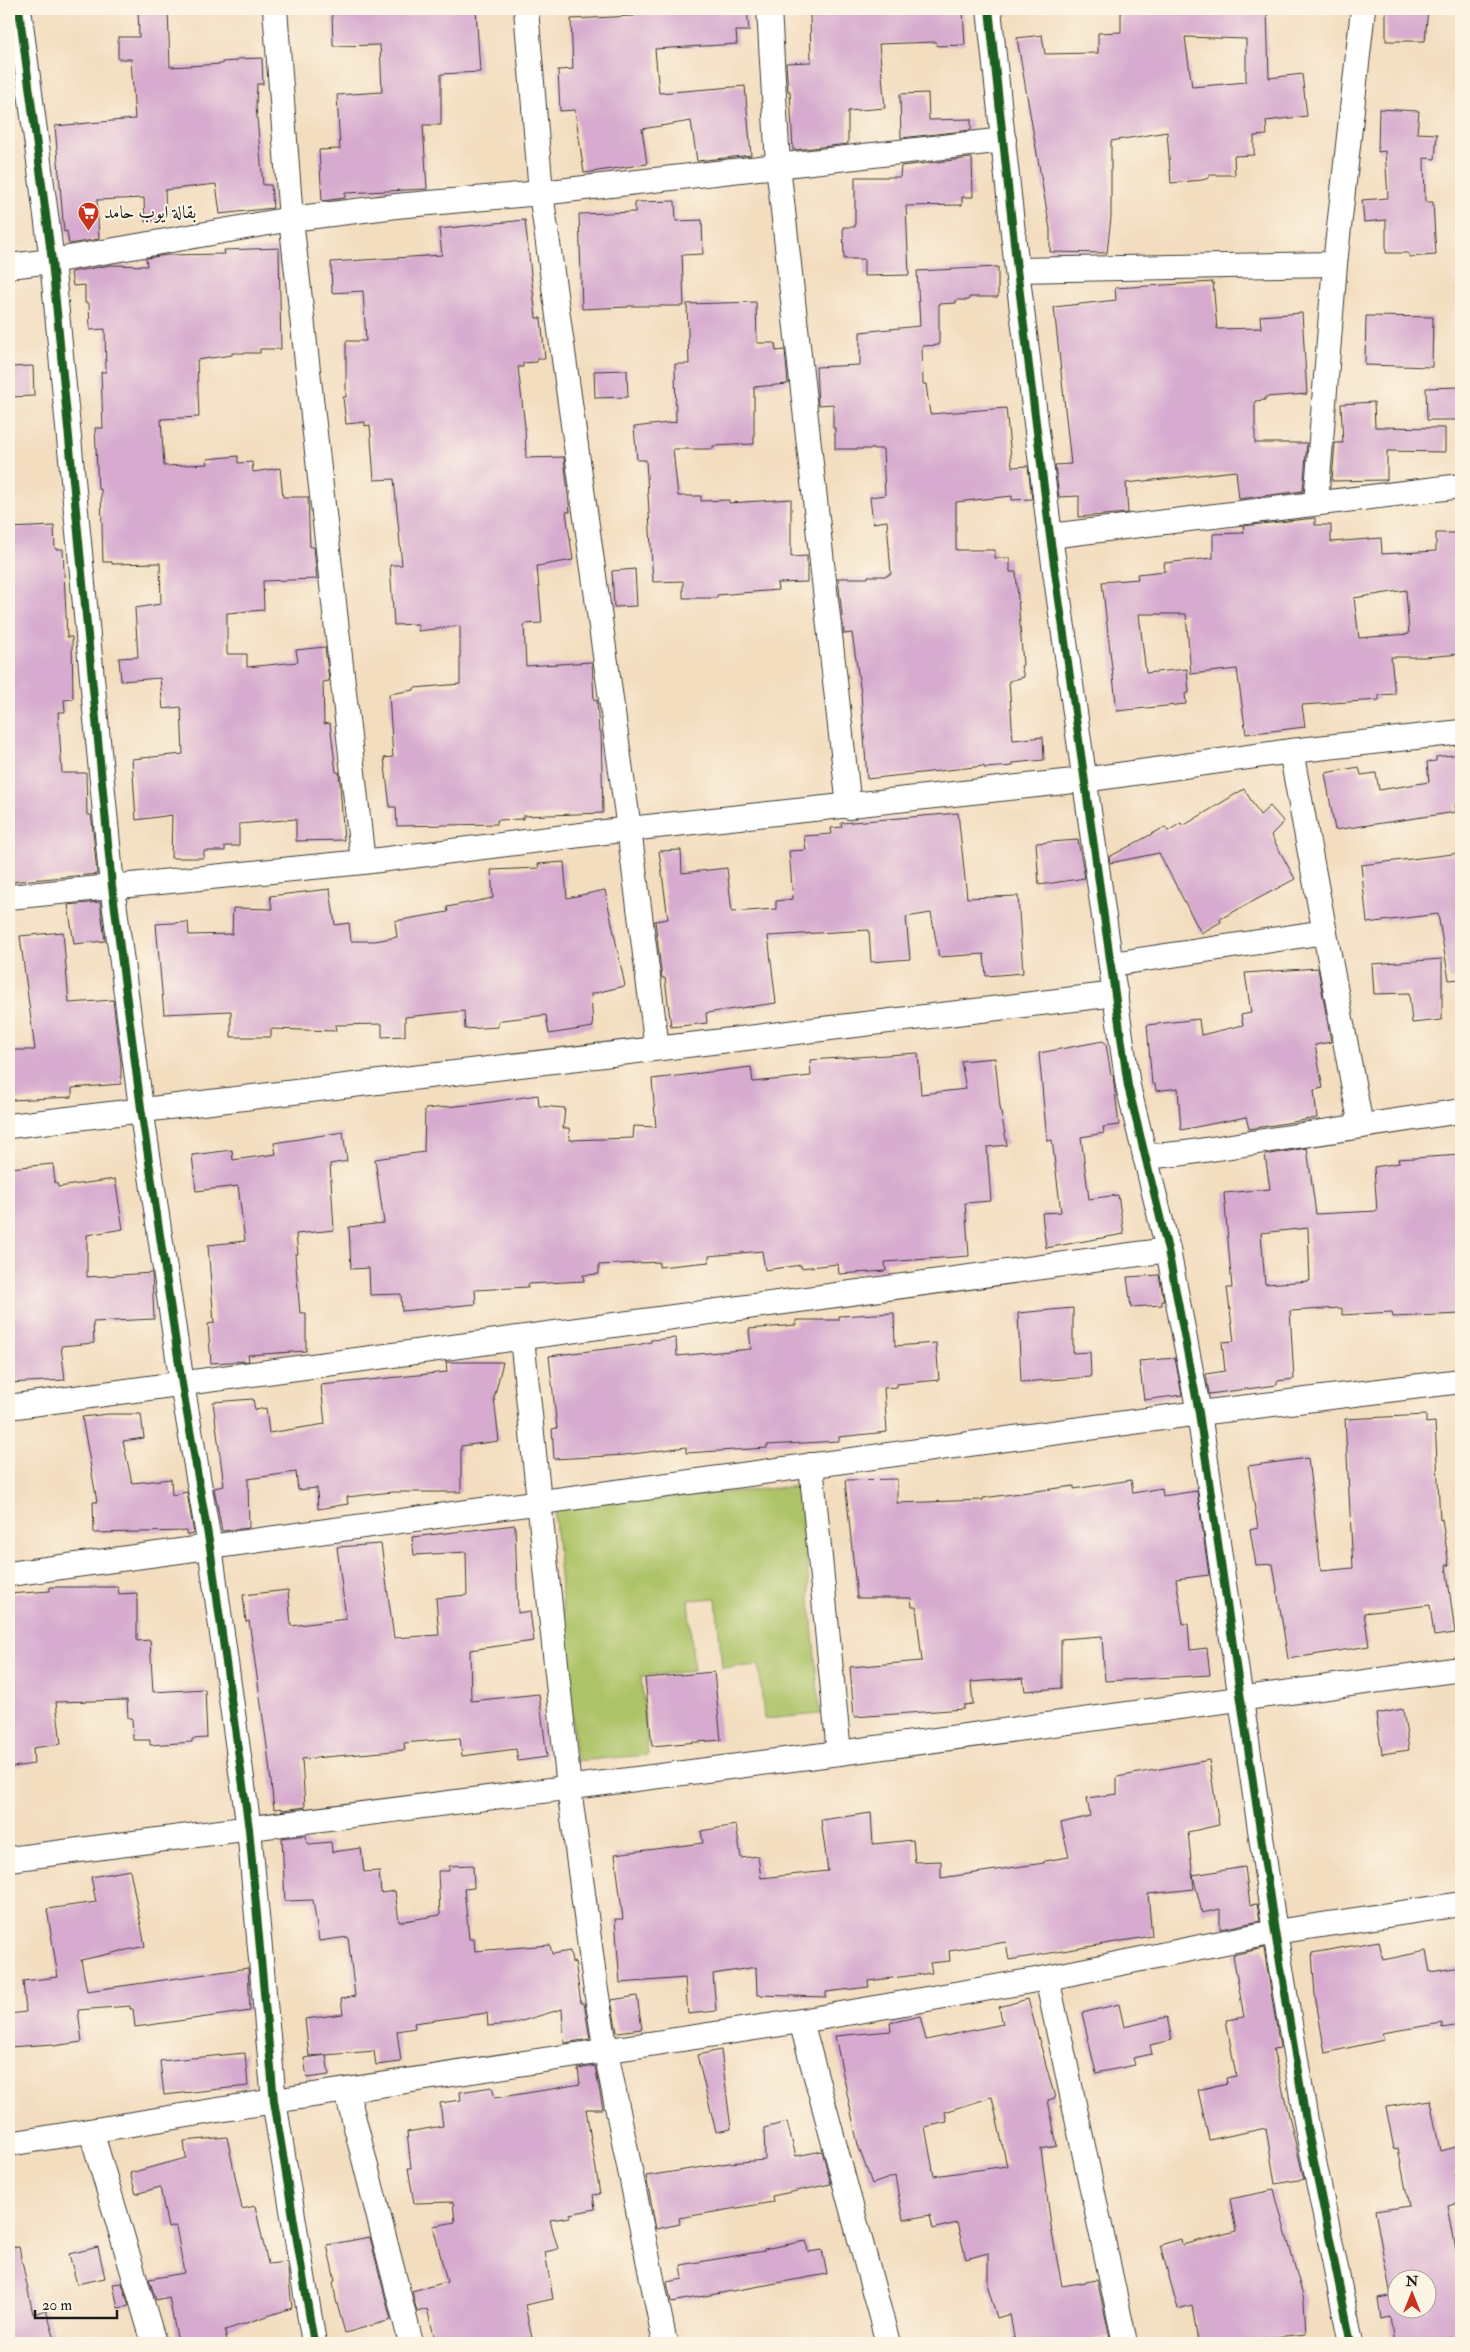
<svg xmlns="http://www.w3.org/2000/svg" width="1470" height="2352" font-family="'IM FELL Double Pica',Amiri,serif">
	<style>
		.green { fill: #adc368; stroke: #647042 }
		.building { fill: #d7abcf; fill-rule: evenodd }
		.lines { fill: none; stroke-linecap: round; stroke-linejoin: round }
		.minor-casing { stroke: #3c3934; stroke-width: 26 }
		.minor { stroke: #fff; stroke-width: 24 }
		.cycleway-casing { stroke: #fcf5e5; stroke-width: 11 }
		.cycleway { stroke: #1b5e20; stroke-width: 8 }
		.labels { text-anchor: middle; stroke-width: 4; stroke-linejoin: round; paint-order: stroke }
		.poi-label { font-size: 18px; fill: #1c1c1c; stroke: #fcf5e5; text-anchor: start }
	</style>
	<rect width="100%" height="100%" fill="#fcf5e5"/>
	<filter id="ink" filterUnits="userSpaceOnUse"><feTurbulence type="fractalNoise" baseFrequency=".02" numOctaves="2"/><feDisplacementMap in="SourceGraphic" scale="10" xChannelSelector="R" yChannelSelector="G"/><feConvolveMatrix kernelMatrix="1 2 1 2 8 2 1 2 1" color-interpolation-filters="sRGB"/></filter>
	<filter id="wash" filterUnits="userSpaceOnUse"><feTurbulence type="fractalNoise" baseFrequency=".0096" numOctaves="4" result="noise"/><feDisplacementMap in="SourceGraphic" scale="20" xChannelSelector="R" yChannelSelector="G"/><feGaussianBlur stdDeviation="1.12" result="paint"/><feColorMatrix in="noise" values="0 0 0 0 0 0 0 0 0 0 0 0 0 0 0 0 0 1.4 0 .05"/><feComposite in="paint" operator="in"/></filter>
	<g filter="url(#wash)">
		<rect width="100%" height="100%" fill="#f3ddbf"/>
		<polygon class="green" points="800,1486 820,1714 764,1719 759,1665 722,1668 716,1598 688,1600 694,1671 641,1676 648,1755 576,1761 554,1507"/>
		<g id="blocks">
			<g class="building">
				<polygon points="138,9 168,9 170,67 222,64 222,62 237,61 237,59 262,58 263,84 257,84 256,106 263,185 271,185 273,208 220,214 216,184 165,190 166,219 145,222 144,198 97,200 99,239 69,244 67,231 64,232 55,126 135,119 131,59 118,59 118,37 139,37"/>
				<polygon points="332,9 476,9 480,72 441,74 441,125 423,125 427,189 345,193 345,198 322,201 319,150 340,149 337,95 382,92 380,45 333,46"/>
				<polygon points="633,9 747,9 749,31 736,31 737,44 655,49 659,93 745,86 751,155 697,161 691,121 642,129 647,164 584,173 575,110 560,111 558,70 573,69 571,19 634,16"/>
				<polygon points="844,9 963,9 965,45 937,46 936,42 879,44 885,108 848,111 848,144 793,150 790,91 788,91 786,63 811,62 810,14"/>
				<path d="M1121 9H1267L1269 78 1302 74 1307 116 1266 121 1267 135 1254 136V155L1234 156 1235 175H1209V178L1202 180 1171 183 1167 132 1111 141V217L1107 253 1050 252V229L1017 38 1042 35 1045 54 1098 53V33L1121 32ZM1185 37 1246 39V82L1192 87Z"/>
				<polygon points="1386,9 1428,9 1425,41 1386,41"/>
				<polygon points="928,93 929,120 971,119 971,130 901,138 900,94"/>
				<polygon points="1379,109 1419,111 1417,133 1437,134 1435,159 1424,158 1425,202 1433,202 1436,255 1409,257 1408,253 1386,253 1386,220 1364,222 1362,200 1388,198 1385,151 1378,152"/>
				<polygon points="972,158 973,197 962,197 962,205 906,206 909,275 864,276 864,259 844,259 843,227 855,227 855,177 900,177 901,166"/>
				<polygon points="675,201 676,221 702,220 703,254 682,255 684,306 628,306 628,307 582,309 579,214 635,212 635,202"/>
				<polygon points="525,220 536,318 541,318 545,359 537,359 537,362 523,363 523,367 518,367 525,427 526,458 564,457 570,512 566,512 573,560 537,566 542,623 524,624 526,666 592,662 594,700 597,700 599,731 601,731 603,813 523,816 523,819 497,820 497,824 397,826 396,807 390,807 384,758 393,757 389,694 414,690 414,688 460,684 460,626 418,631 418,624 394,625 390,565 402,565 394,479 374,480 370,425 365,426 365,422 346,424 343,397 346,397 346,341 366,341 363,291 332,293 331,262 442,255 439,229"/>
				<polygon points="279,248 281,349 260,349 260,353 232,353 232,355 197,360 199,417 161,419 164,466 208,464 207,459 238,456 238,463 252,462 253,472 280,468 283,497 308,497 310,547 314,547 317,579 263,581 264,610 227,613 227,654 247,654 247,667 298,662 296,650 325,647 329,681 323,682 324,724 330,723 336,772 339,772 344,840 296,841 296,819 239,824 239,846 225,846 225,851 204,851 204,858 171,858 172,815 136,820 132,759 183,754 181,707 163,709 160,678 121,681 119,658 138,657 135,608 161,604 160,563 112,564 112,562 103,562 101,489 98,489 95,428 103,428 101,372 106,372 105,329 90,330 89,303 85,303 85,285 73,286 71,272 111,265 147,266 146,258 167,255 225,254 224,250"/>
				<polygon points="998,267 998,297 969,297 969,300 956,300 956,303 939,304 939,345 922,346 923,384 926,384 930,414 1006,408 1012,467 1028,466 1032,499 1012,500 1012,496 956,502 956,550 995,550 995,558 1010,558 1010,572 1016,572 1023,665 1021,666 1024,677 1009,681 1013,740 1043,737 1044,760 1013,763 1013,766 984,768 984,766 867,779 861,693 852,633 844,634 838,578 868,578 868,576 888,576 888,574 891,574 887,521 873,523 870,497 885,495 883,449 835,449 835,428 833,428 833,404 818,405 816,367 860,365 860,332 920,326 917,271"/>
				<polygon points="1213,282 1217,329 1261,328 1260,316 1302,313 1307,394 1265,397 1265,400 1255,401 1255,443 1307,443 1303,491 1239,499 1236,471 1126,483 1128,513 1079,517 1079,496 1059,497 1055,465 1071,464 1054,307 1116,300 1115,288"/>
				<polygon points="756,302 757,343 775,343 776,351 785,350 788,384 754,387 754,444 713,446 713,449 673,449 678,496 701,496 701,501 729,500 729,503 791,499 791,557 807,556 807,582 777,583 778,590 717,595 717,598 683,598 683,581 653,582 646,460 637,460 634,427 676,422 675,364 689,364 687,304"/>
				<polygon points="1366,316 1433,317 1432,367 1365,365"/>
				<polygon points="33,366 34,396 9,397 9,367"/>
				<polygon points="627,370 628,397 595,398 594,371"/>
				<polygon points="1461,387 1461,420 1427,420 1426,388"/>
				<polygon points="1374,402 1375,427 1445,428 1445,452 1387,451 1387,480 1332,481 1335,443 1343,443 1341,404"/>
				<path d="M1315 518V525H1331V542L1381 538 1382 554 1436 551V533H1458L1459 557H1461V617H1459L1461 654 1425 657H1391L1395 694 1379 695V700L1302 705 1305 727 1246 734 1237 669 1191 674 1186 614H1139L1146 673 1187 669 1189 693 1185 694 1186 704 1117 711 1102 582 1138 579 1137 574 1165 571 1164 563 1213 558V534L1244 533 1243 526ZM1406 590 1409 634 1359 638 1354 598Z"/>
				<polygon points="54,526 55,549 63,549 67,637 72,637 73,699 64,700 65,712 58,712 62,773 86,773 87,815 91,815 92,821 97,874 9,882 9,528"/>
				<polygon points="635,569 637,606 614,607 612,571"/>
				<polygon points="1461,754 1461,804 1455,805 1456,812 1335,830 1325,773 1359,767 1361,775 1376,773 1379,790 1429,782 1427,762 1436,761 1436,757"/>
				<polygon points="1244,789 1260,815 1270,806 1284,822 1271,835 1295,879 1220,919 1221,922 1201,933 1159,853 1110,863 1109,857 1165,827 1168,831 1181,823 1183,826"/>
				<polygon points="958,813 967,898 1018,896 1023,973 986,976 984,954 939,957 931,913 906,917 910,959 871,962 869,930 768,936 776,1003 706,1013 707,1023 671,1027 665,978 662,978 655,921 668,919 659,851 681,850 682,873 727,868 732,912 776,909 776,901 793,899 789,851 806,850 804,836 832,834 831,828 842,827 841,823"/>
				<polygon points="1078,840 1085,878 1039,885 1036,843"/>
				<polygon points="1461,853 1461,979 1449,980 1438,914 1367,923 1361,865"/>
				<polygon points="564,862 567,898 605,890 625,986 591,994 593,1027 549,1034 546,1015 502,1020 498,1021 498,1027 465,1029 464,1011 405,1017 405,1036 382,1037 382,1024 335,1025 336,1031 271,1029 271,1037 231,1037 231,1011 164,1014 156,924 188,922 189,935 232,934 233,908 272,909 270,896 330,889 335,925 349,923 351,941 375,941 397,937 395,921 448,912 447,907 493,898 491,870 539,868 538,864"/>
				<polygon points="100,902 105,941 74,944 68,905"/>
				<polygon points="63,932 69,1003 113,1000 121,1063 121,1084 72,1088 72,1097 12,1100 9,1067 14,1067 13,1050 35,1050 20,936"/>
				<polygon points="1442,959 1442,1020 1412,1023 1409,993 1374,994 1372,964"/>
				<polygon points="1318,968 1331,1042 1315,1045 1323,1088 1314,1090 1317,1118 1249,1129 1246,1117 1181,1130 1178,1088 1156,1091 1155,1084 1152,1084 1147,1025 1199,1019 1201,1035 1243,1025 1241,1015 1251,1013 1245,973"/>
				<polygon points="1103,1041 1106,1044 1111,1075 1113,1075 1119,1125 1103,1127 1104,1133 1081,1137 1089,1199 1118,1195 1124,1234 1046,1248 1042,1213 1061,1212 1052,1140 1047,1141 1039,1053"/>
				<polygon points="918,1053 921,1094 966,1089 961,1061 995,1058 1000,1107 1007,1145 987,1147 991,1201 965,1203 969,1256 885,1262 886,1271 839,1274 838,1264 801,1268 801,1265 765,1270 762,1251 709,1256 709,1262 659,1267 659,1262 599,1265 599,1274 583,1275 584,1281 528,1284 528,1287 475,1290 476,1304 402,1311 401,1294 370,1295 369,1268 351,1269 349,1227 384,1223 375,1159 424,1152 425,1109 477,1104 538,1095 539,1106 565,1108 563,1128 569,1128 570,1140 633,1138 634,1126 656,1127 652,1079 751,1067 753,1082 811,1076 810,1060"/>
				<polygon points="343,1132 347,1161 330,1164 334,1230 296,1234 298,1254 295,1254 300,1313 306,1313 306,1351 248,1355 249,1361 211,1363 208,1324 214,1323 208,1245 245,1241 238,1186 196,1191 192,1155 232,1150 233,1160 276,1154 274,1143"/>
				<path d="M1307 1148 1316 1214 1377 1211 1374 1167 1399 1163 1398 1159 1461 1155V1314L1393 1317 1392 1312 1342 1315V1308L1290 1311 1294 1379 1277 1381V1385L1209 1394 1206 1374 1225 1371 1222 1342 1234 1341 1227 1288H1232L1224 1193 1270 1189 1265 1155ZM1308 1228 1310 1281 1265 1284 1261 1233Z"/>
				<polygon points="53,1164 55,1183 57,1183 58,1187 115,1179 123,1229 87,1235 87,1277 152,1273 154,1319 93,1322 94,1343 61,1346 65,1380 9,1383 9,1168"/>
				<polygon points="1159,1275 1164,1301 1162,1301 1162,1305 1131,1307 1127,1277"/>
				<polygon points="1073,1308 1073,1353 1090,1352 1091,1377 1021,1382 1018,1313"/>
				<polygon points="894,1313 895,1346 936,1343 939,1380 897,1384 897,1387 884,1388 887,1432 839,1437 839,1441 767,1445 767,1448 686,1453 686,1447 625,1455 554,1459 552,1429 557,1428 549,1356 637,1345 651,1342 651,1340 676,1338 677,1356 751,1349 749,1329 796,1325 796,1320 839,1320 839,1316"/>
				<polygon points="1175,1358 1182,1395 1144,1400 1139,1361"/>
				<polygon points="446,1362 503,1362 494,1398 499,1441 461,1446 461,1492 392,1492 347,1497 348,1504 318,1509 317,1488 298,1490 296,1472 248,1479 249,1528 222,1531 214,1488 224,1486 213,1402 253,1399 255,1410 266,1408 269,1433 325,1424 321,1385 447,1372"/>
				<polygon points="108,1414 141,1414 144,1438 123,1441 132,1483 171,1479 172,1495 187,1492 194,1534 187,1535 186,1531 94,1533 93,1502 97,1502 82,1417"/>
				<polygon points="1426,1415 1426,1423 1435,1422 1440,1520 1442,1519 1449,1565 1446,1565 1455,1633 1434,1636 1430,1605 1364,1613 1369,1646 1288,1659 1273,1564 1256,1565 1250,1530 1258,1528 1248,1466 1308,1458 1321,1571 1353,1568 1345,1419"/>
				<polygon points="897,1479 897,1503 983,1500 983,1498 1074,1486 1074,1489 1131,1480 1133,1493 1162,1488 1163,1496 1197,1491 1209,1575 1176,1579 1183,1624 1188,1624 1190,1650 1207,1648 1210,1675 1105,1681 1102,1636 1061,1639 1061,1688 1025,1691 1023,1678 971,1682 973,1704 964,1705 964,1709 854,1717 850,1667 922,1661 916,1607 912,1607 911,1598 857,1598 845,1480"/>
				<polygon points="515,1525 518,1613 530,1611 534,1641 470,1650 471,1701 539,1694 547,1757 518,1761 516,1749 462,1756 460,1738 404,1743 405,1750 302,1759 305,1807 282,1810 282,1808 274,1809 267,1746 249,1621 246,1622 243,1595 288,1590 291,1626 346,1619 337,1547 381,1544 394,1638 439,1635 436,1598 467,1595 466,1552 414,1555 412,1537"/>
				<polygon points="50,1587 118,1587 119,1594 137,1593 137,1641 150,1640 153,1692 205,1689 207,1738 192,1739 192,1742 150,1745 150,1740 133,1740 132,1718 128,1718 127,1700 56,1702 61,1744 33,1748 34,1764 12,1767 9,1730 9,1594 50,1591"/>
				<polygon points="714,1672 721,1740 652,1746 645,1678"/>
				<polygon points="1403,1709 1409,1750 1382,1754 1376,1714"/>
				<polygon points="1209,1760 1219,1825 1188,1832 1194,1889 1148,1894 1152,1936 1009,1960 1006,1942 949,1951 950,1961 930,1963 932,1973 868,1981 869,1987 826,1992 826,1997 757,1995 756,1967 713,1974 716,2011 688,2014 685,1978 620,1983 615,1919 623,1919 615,1854 703,1843 701,1831 736,1825 741,1858 758,1856 761,1878 828,1871 821,1820 871,1813 873,1844 913,1840 915,1862 941,1861 941,1878 1044,1863 1044,1861 1069,1857 1061,1823 1090,1816 1087,1798 1117,1794 1117,1777"/>
				<polygon points="306,1835 307,1842 309,1844 331,1842 332,1852 361,1848 364,1872 379,1871 381,1893 395,1891 399,1922 440,1915 438,1871 449,1871 449,1866 473,1865 474,1888 464,1889 469,1939 474,1939 475,1951 550,1945 552,1954 570,1951 572,1963 575,1962 581,2003 584,2003 590,2039 564,2043 562,2009 512,2024 488,2026 487,2013 414,2023 415,2028 397,2031 401,2062 376,2065 374,2051 326,2055 329,2075 307,2078 304,2058 326,2055 309,2056 305,2019 343,2014 341,1999 355,1996 348,1937 319,1941 313,1900 285,1901 282,1838"/>
				<polygon points="1245,1867 1250,1905 1257,1904 1260,1921 1220,1929 1220,1909 1202,1913 1193,1875"/>
				<polygon points="130,1870 145,1946 81,1960 87,1991 248,1968 250,2011 135,2027 133,2009 130,2009 130,2006 78,2010 82,2042 53,2046 53,2044 9,2047 9,2014 26,2012 23,1981 58,1977 47,1909 96,1902 91,1877"/>
				<polygon points="1379,1941 1383,1960 1426,1951 1430,1972 1461,1967 1461,2025 1442,2028 1442,2023 1382,2033 1384,2040 1325,2053 1315,1995 1312,1953"/>
				<polygon points="1264,1948 1280,2048 1273,2049 1304,2179 1275,2184 1266,2128 1209,2140 1198,2090 1227,2083 1226,2078 1236,2076 1226,2020 1244,2017 1233,1955"/>
				<polygon points="637,1996 642,2029 617,2032 611,2000"/>
				<path d="M1028 1999 1055 2098 1048 2100 1057 2146 1041 2149 1052 2233 1062 2286 1097 2280 1110 2337 1073 2343H1015L1010 2314 997 2318 988 2288V2253L966 2259 957 2223 933 2229 930 2215 903 2220 895 2176 872 2184 858 2145 835 2036 891 2031 890 2023 920 2016 926 2040 1003 2024 999 2007ZM992 2097 1007 2166 934 2176 925 2127 947 2122 945 2112Z"/>
				<polygon points="1119,2004 1124,2027 1167,2017 1172,2040 1150,2045 1152,2054 1133,2058 1135,2065 1096,2073 1082,2013"/>
				<polygon points="721,2050 731,2129 716,2132 697,2055"/>
				<polygon points="245,2053 248,2086 164,2095 160,2061"/>
				<polygon points="595,2066 603,2109 586,2109 600,2194 593,2195 595,2209 570,2214 571,2217 550,2220 558,2249 545,2252 553,2299 525,2305 533,2343 436,2343 427,2309 417,2312 412,2291 447,2282 433,2226 455,2222 453,2202 414,2203 408,2168 411,2168 407,2132 443,2126 440,2103 461,2100 460,2092 492,2087 495,2098 558,2088 580,2084 578,2069"/>
				<path d="M1430 2100 1440 2151 1461 2146V2171L1454 2173 1460 2202 1448 2205 1461 2278V2336L1422 2343H1394L1390 2317 1381 2319 1378 2298 1391 2296 1375 2211 1409 2206 1398 2148 1394 2149 1386 2107ZM1398 2280H1428V2310H1398Z"/>
				<polygon points="787,2122 796,2156 822,2151 831,2184 772,2196 773,2202 679,2218 680,2224 656,2229 646,2176 729,2163 765,2160 764,2128"/>
				<polygon points="227,2137 242,2209 255,2206 268,2264 287,2262 292,2308 225,2330 227,2343 178,2343 169,2297 156,2300 149,2279 184,2273 176,2226 168,2228 160,2187 136,2194 130,2173 186,2158 184,2141"/>
				<polygon points="1274,2190 1304,2300 1306,2334 1264,2338 1265,2343 1198,2343 1192,2305 1178,2309 1160,2245 1181,2239 1182,2245 1236,2231 1230,2199"/>
				<polygon points="370,2237 391,2320 345,2333 336,2300 333,2282 335,2281 327,2245"/>
				<polygon points="806,2241 808,2252 822,2250 827,2274 671,2302 667,2282 683,2279 681,2265 764,2251 764,2249"/>
				<polygon points="19,2247 33,2314 46,2310 56,2343 9,2343 9,2248"/>
				<polygon points="98,2247 105,2278 77,2284 69,2254"/>
				<polygon points="122,2283 129,2306 118,2308 113,2284"/>
			</g>
		</g>
	</g>
	<g filter="url(#ink)">
		<use href="#blocks" fill-opacity="0" stroke="#3c3934" stroke-width="1"/>
		<g class="lines">
			<defs>
				<g id="minor">
					<polyline points="19,9 52,261 112,886 141,1108 182,1384 210,1547 249,1829 274,2101 314,2343"/>
					<polyline points="275,9 291,219 363,862"/>
					<polyline points="526,9 541,193 629,829 657,1048"/>
					<polyline points="769,9 778,165 849,807"/>
					<polyline points="989,9 1017,270 1050,536 1128,1086 1168,1250 1199,1413 1275,1932 1307,2127 1351,2343"/>
					<polyline points="9,266 52,261 291,219 396,206 541,193 1004,140"/>
					<polyline points="1017,270 1335,264"/>
					<polyline points="1316,503 1335,264 1363,9"/>
					<polyline points="1050,536 1461,486"/>
					<polyline points="1291,751 1361,1126"/>
					<polyline points="9,897 363,862 629,829 1083,780 1291,751 1461,732"/>
					<polyline points="1112,964 1325,932"/>
					<polyline points="9,1126 1116,994"/>
					<polyline points="1145,1157 1185,1153 1461,1111"/>
					<polyline points="522,1338 569,1788 595,1984 606,2052 665,2343"/>
					<polyline points="9,1407 1168,1250"/>
					<polyline points="811,1465 839,1753"/>
					<polyline points="9,1574 1199,1413 1461,1381"/>
					<polyline points="9,1859 839,1753 1461,1669"/>
					<polyline points="1047,1978 1125,2343"/>
					<polyline points="801,2021 888,2343"/>
					<polyline points="344,2091 350,2104 411,2343"/>
					<polyline points="91,2131 154,2343"/>
					<polyline points="9,2144 274,2101 801,2021 1047,1978 1275,1932 1461,1904"/>
				</g>
			</defs>
			<use href="#minor" class="minor-casing"/>
			<use href="#minor" class="minor"/>
			<defs>
				<g id="cycleway">
					<polyline points="19,9 52,261 112,886 141,1108 182,1384 210,1547 249,1829 274,2101 314,2343"/>
					<polyline points="989,9 1017,270 1050,536 1128,1086 1168,1250 1199,1413 1275,1932 1307,2127 1351,2343"/>
				</g>
			</defs>
			<use href="#cycleway" class="cycleway-casing"/>
			<use href="#cycleway" class="cycleway"/>
		</g>
	</g>
	<defs>
		<symbol id="supermarket-pin" viewBox="-11 -11 22 30"><path d="M0 17L-7.5 6A9.5 9.5 0 1 1 7.5 6Z" fill="#c8321e" stroke="#fcf5e5"/><path d="M-6-5.5h2.5l.6 2H6L4.5 2H-2.5L-4.4-4H-6ZM-1.5 3.2a1.3 1.3 0 1 0 .1 0ZM3 3.2a1.3 1.3 0 1 0 .1 0Z" fill="#fff"/></symbol>
	</defs>
	<g fill-rule="evenodd">
		<use href="#supermarket-pin" x="76" y="200" width="25" height="34"/>
	</g>
	<g class="labels">
		<g class="poi-label">
			<text x="104" y="218">بقالة ايوب حامد</text>
		</g>
	</g>
	<rect width="1470" height="2352" fill="none" stroke="#fcf5e5" stroke-width="30"/>
	<g transform="translate(1412 2294)"><circle r="24" fill="#fcf5e5" stroke="#a29e95"/>
	<path d="M0-4L9 19L0 12L-9 19Z" fill="#c8321e"/>
	<text y="-8" font-size="14" font-weight="bold" text-anchor="middle" fill="#1c1c1c">N</text>
	</g>
	<path d="M35 2310v8h82v-8" fill="none" stroke="#1c1c1c" stroke-width="2.5"/>
	<text x="42" y="2310" font-size="15" fill="#1c1c1c" stroke="#fcf5e5" stroke-width="4" paint-order="stroke">20 m</text>
</svg>
